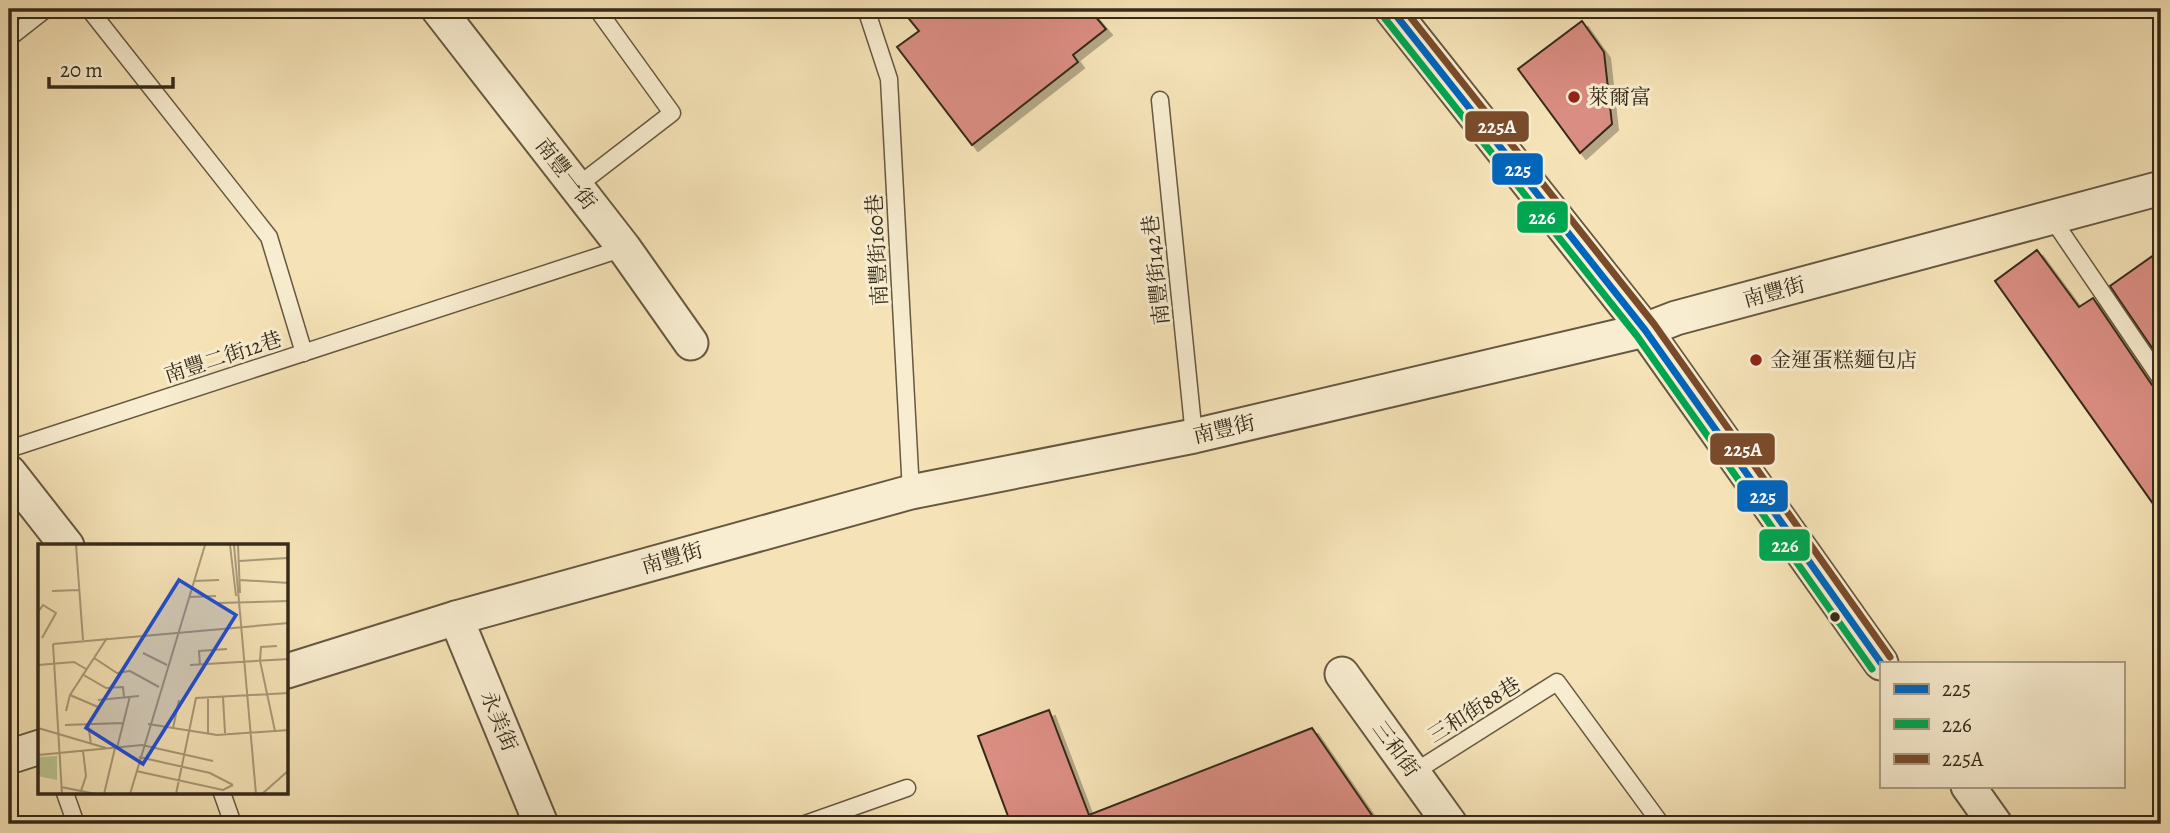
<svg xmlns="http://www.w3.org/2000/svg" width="2170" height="833" font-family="Alegreya,'Noto Serif TC',serif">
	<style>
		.building { fill: #da8d82; stroke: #362a19; stroke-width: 2; filter: url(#shadow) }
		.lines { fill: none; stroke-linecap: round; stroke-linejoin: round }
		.service-casing { stroke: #665840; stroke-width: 19 }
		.minor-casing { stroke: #665840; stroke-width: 37 }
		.service { stroke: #f8edd0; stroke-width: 16 }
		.minor { stroke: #f8edd0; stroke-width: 33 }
		.bus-1-casing { stroke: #f8edd0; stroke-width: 12 }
		.bus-2-casing { stroke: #f8edd0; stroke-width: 12 }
		.bus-3-casing { stroke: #f8edd0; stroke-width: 12 }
		.bus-1 { stroke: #0065bd; stroke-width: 7 }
		.bus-2 { stroke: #00a651; stroke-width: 7 }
		.bus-3 { stroke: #7a4b2a; stroke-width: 7 }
		.poi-dot { fill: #8f2418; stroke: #f8edd0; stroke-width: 2.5 }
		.bus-dot { fill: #362a19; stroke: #f8edd0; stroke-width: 2.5 }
		.labels { text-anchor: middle; stroke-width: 6; stroke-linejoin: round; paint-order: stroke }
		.poi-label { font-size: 21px; fill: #362a19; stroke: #f8edd0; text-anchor: start }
		.street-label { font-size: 21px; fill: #362a19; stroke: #f8edd0 }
		.inset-road { fill: none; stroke: #a99978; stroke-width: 2 }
		.view { fill: #1d4ed8; fill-opacity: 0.15; stroke: #1d4ed8; stroke-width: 3.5 }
		.inset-edge { fill: none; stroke: #362a19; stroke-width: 3.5 }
		.line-badge { stroke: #f8edd0; stroke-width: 2.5 }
		.badge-label { font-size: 19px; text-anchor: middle; font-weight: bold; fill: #fff }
	</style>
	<defs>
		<filter id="shadow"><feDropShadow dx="6" dy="6" stdDeviation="0" flood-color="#0004"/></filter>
	</defs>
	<rect width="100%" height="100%" fill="#f5e3b7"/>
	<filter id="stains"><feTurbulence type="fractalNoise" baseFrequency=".00286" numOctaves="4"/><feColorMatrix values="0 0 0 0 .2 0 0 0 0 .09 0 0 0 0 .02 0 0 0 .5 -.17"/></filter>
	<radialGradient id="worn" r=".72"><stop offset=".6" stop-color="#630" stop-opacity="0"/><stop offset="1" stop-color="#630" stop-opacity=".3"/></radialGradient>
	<g class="building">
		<polygon points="901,9 1089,9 1106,29 1073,55 1078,62 972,145 897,47 919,31"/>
		<polygon points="1582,21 1604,52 1612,124 1580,153 1518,69"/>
		<polygon points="2037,250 2079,307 2093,298 2152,385 2161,389 2161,515 1995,281"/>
		<polygon points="2161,250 2161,361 2110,286"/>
		<polygon points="1049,710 1089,815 1312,728 1378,824 1011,824 978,736"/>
	</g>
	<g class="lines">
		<defs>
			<g id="service">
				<polyline points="89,9 269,237 304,353"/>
				<polyline points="866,9 889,79 911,492"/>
				<polyline points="9,38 46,9"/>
				<polyline points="1160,100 1194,436"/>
				<polyline points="576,187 672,113 597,9"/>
				<polyline points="2051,217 2161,379"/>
				<polyline points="9,449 624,248"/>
				<polyline points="1413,773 1557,682 1661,824"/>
				<polyline points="65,793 76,824"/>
				<polyline points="222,793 233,824"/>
				<polyline points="805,824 907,788"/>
			</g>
			<g id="minor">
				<polyline points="438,9 624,248 691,343"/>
				<polyline points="1391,9 1645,330 1881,663"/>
				<polyline points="9,472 67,546"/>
				<polyline points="456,618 541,824"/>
				<polyline points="287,671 456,618 911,492 1194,436 1645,330 1676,318 2161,188"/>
				<polyline points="1342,674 1450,824"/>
				<polyline points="9,757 40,747"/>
				<polyline points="1968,786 1995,824"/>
			</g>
		</defs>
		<use href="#service" class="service-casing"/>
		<use href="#minor" class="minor-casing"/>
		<use href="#service" class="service"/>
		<use href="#minor" class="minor"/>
		<defs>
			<polyline id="bus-1" points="1391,9 1645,330 1881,663"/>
			<polyline id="bus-2" points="1383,16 1637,336 1872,669"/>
			<polyline id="bus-3" points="1404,9 1654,324 1890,657"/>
		</defs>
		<use href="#bus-1" class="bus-1-casing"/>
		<use href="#bus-2" class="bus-2-casing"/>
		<use href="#bus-3" class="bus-3-casing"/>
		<use href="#bus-1" class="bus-1"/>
		<use href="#bus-2" class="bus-2"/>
		<use href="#bus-3" class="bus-3"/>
	</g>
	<g class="poi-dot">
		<circle cx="1574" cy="97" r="7"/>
		<circle cx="1756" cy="360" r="7"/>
	</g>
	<circle class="bus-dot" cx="1835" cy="617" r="6"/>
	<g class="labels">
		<g class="poi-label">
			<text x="1588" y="104">萊爾富</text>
			<text x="1770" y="367">金運蛋糕麵包店</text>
		</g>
		<g class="street-label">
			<text transform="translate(566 174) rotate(52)" y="7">南豐一街</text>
			<text transform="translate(877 250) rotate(-93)" y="7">南豐街160巷</text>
			<text transform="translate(1156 270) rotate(-96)" y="7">南豐街142巷</text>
			<text transform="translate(1774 292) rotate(-15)" y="7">南豐街</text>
			<text transform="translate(223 357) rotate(-18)" y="7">南豐二街12巷</text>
			<text transform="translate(1224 429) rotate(-13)" y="7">南豐街</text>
			<text transform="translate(672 558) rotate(-16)" y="7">南豐街</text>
			<text transform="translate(1474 710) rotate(-32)" y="7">三和街88巷</text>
			<text transform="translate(499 721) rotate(68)" y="7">永美街</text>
			<text transform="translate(1396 749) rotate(54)" y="7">三和街</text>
		</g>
	</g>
	<g transform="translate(38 544)">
		<rect width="250" height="250" fill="#f5e3b7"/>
		<path d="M19 212V236L0 232V213Z" fill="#bac490"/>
		<path class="inset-road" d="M38 1 45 96M192 1 198 52M196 1 218 250M200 1 202 49M201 17 250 14M202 36 251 39M156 37 181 36M14 47 41 46M151 53 178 52M180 59 251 57M0 68 5 61 18 69 4 94M15 100 251 79M15 100 24 250M105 109 129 121M56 114 79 129 92 127 121 143M0 121 36 118 48 125M152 121 251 115M162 121 161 107 189 105M44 130 68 144 85 143 86 153M32 151 60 163M185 153 187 189M170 155V190M60 156 101 152M28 167 32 151 69 94M50 179 53 200M110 180 179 191 251 186M27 181 85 179M0 184 68 204M135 184 141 156M237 187 222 117 223 103 239 102M79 204 92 152M0 211 104 201 175 217M101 213 172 229 195 241M98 227 185 246 195 241M23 243 58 250M43 247 48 232 45 207M66 250 77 204M92 250 167 1M138 250 158 154 251 149M224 250 251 226"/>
		<path class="view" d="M141 36 198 71 105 220 48 184Z"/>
		<rect width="250" height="250" class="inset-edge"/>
	</g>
	<g class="line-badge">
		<rect x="1464" y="110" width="66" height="33" rx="7" fill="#7a4b2a"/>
		<rect x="1491" y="152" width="53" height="34" rx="7" fill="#0065bd"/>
		<rect x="1516" y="200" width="53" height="34" rx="7" fill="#00a651"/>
		<rect x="1709" y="432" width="67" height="34" rx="7" fill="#7a4b2a"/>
		<rect x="1736" y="479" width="53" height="34" rx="7" fill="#0065bd"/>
		<rect x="1758" y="528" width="53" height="34" rx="7" fill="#00a651"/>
	</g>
	<g class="badge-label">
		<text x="1497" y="133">225A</text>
		<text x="1518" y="176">225</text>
		<text x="1542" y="224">226</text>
		<text x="1743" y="456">225A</text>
		<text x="1763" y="503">225</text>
		<text x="1785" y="552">226</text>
	</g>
	<rect width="2170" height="833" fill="none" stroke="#f5e3b7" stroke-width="35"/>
	<rect x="10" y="10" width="2149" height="812" fill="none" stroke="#362a19" stroke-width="3.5"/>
	<rect x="18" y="18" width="2135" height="798" fill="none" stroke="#362a19" stroke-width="2"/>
	<rect x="1880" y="662" width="245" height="126" fill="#f8edd0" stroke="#aa9f87" stroke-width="2"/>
	<rect x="1894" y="684" width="35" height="10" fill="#0065bd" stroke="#aa9f87" stroke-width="2"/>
	<text x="1942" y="696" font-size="21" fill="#362a19">225</text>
	<rect x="1894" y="719" width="35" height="10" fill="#00a651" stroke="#aa9f87" stroke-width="2"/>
	<text x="1942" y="732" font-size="21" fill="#362a19">226</text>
	<rect x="1894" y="754" width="35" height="10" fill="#7a4b2a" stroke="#aa9f87" stroke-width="2"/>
	<text x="1942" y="766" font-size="21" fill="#362a19">225A</text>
	<path d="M49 77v10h124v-10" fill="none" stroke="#362a19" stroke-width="3.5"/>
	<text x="60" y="77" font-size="21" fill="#362a19" stroke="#f8edd0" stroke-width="5" paint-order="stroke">20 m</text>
	<rect width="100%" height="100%" filter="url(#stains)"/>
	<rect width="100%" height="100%" fill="url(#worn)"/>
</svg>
